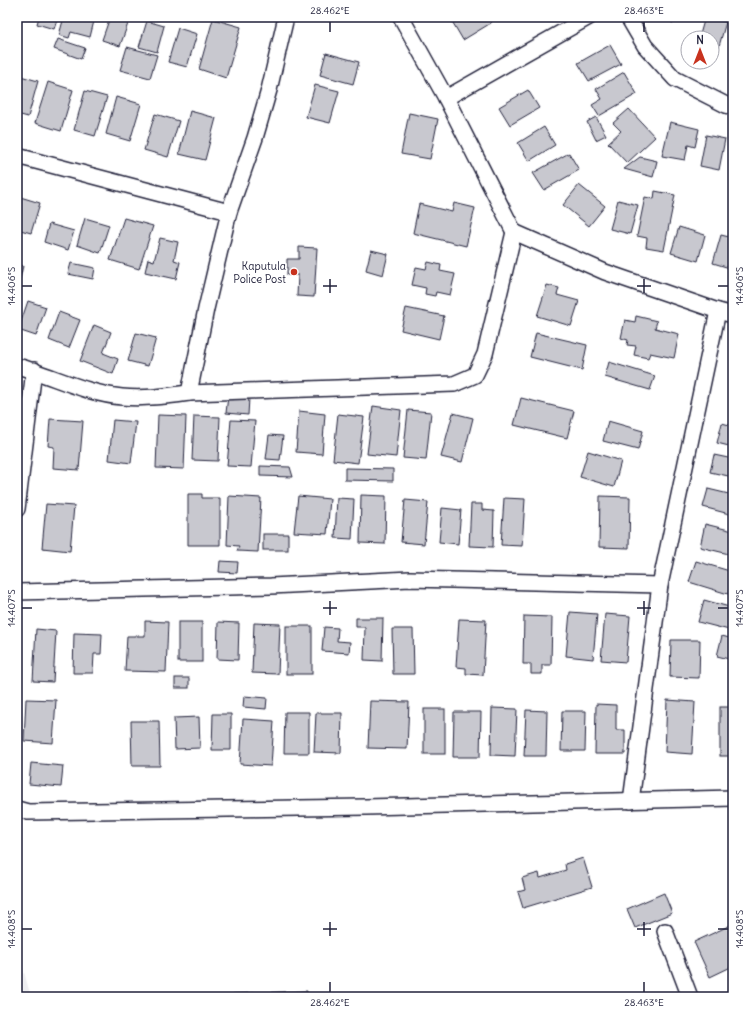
<svg xmlns="http://www.w3.org/2000/svg" width="750" height="1014" font-family="Delius,sans-serif">
	<style>
		.built { fill: #eeeef1 }
		.building { fill: #c8c8cf; stroke: #22223b }
		.lines { fill: none; stroke-linecap: round; stroke-linejoin: round }
		.street-casing { stroke: #22223b; stroke-width: 18 }
		.street { stroke: #fff; stroke-width: 15 }
		.ticks { fill: none; stroke: #22223b; stroke-width: 1.5 }
		.poi-dot { fill: #c8321e; stroke: #fff; stroke-width: 1.5 }
		.labels { text-anchor: middle; stroke-width: 3.5; stroke-linejoin: round; paint-order: stroke }
		.poi-label { font-size: 11px; fill: #22223b; stroke: #fff; text-anchor: end }
		.neatline { fill: none; stroke: #22223b; stroke-width: 1.5 }
		.ticks-label { font-size: 10px; text-anchor: middle; fill: #22223b }
	</style>
	<rect width="100%" height="100%" fill="#fff"/>
	<filter id="ink" filterUnits="userSpaceOnUse"><feTurbulence type="fractalNoise" baseFrequency=".025" numOctaves="2"/><feDisplacementMap in="SourceGraphic" scale="8" xChannelSelector="R" yChannelSelector="G"/><feConvolveMatrix kernelMatrix="1 2 1 2 8 2 1 2 1" color-interpolation-filters="sRGB"/></filter>
	<g filter="url(#ink)">
		<polygon class="built" points="17,947 31,997 17,997"/>
		<g class="building">
			<polygon points="39,17 58,17 54,29 37,24"/>
			<polygon points="64,17 95,17 90,37 71,32 69,38 59,35"/>
			<polygon points="110,17 130,18 120,46 102,40"/>
			<polygon points="463,17 488,17 491,23 463,40 453,23"/>
			<polygon points="669,17 683,17 672,23"/>
			<polygon points="705,17 726,22 717,53 712,51 712,38 699,38"/>
			<polygon points="213,19 241,27 226,78 199,69"/>
			<polygon points="147,21 164,26 157,52 139,47"/>
			<polygon points="178,28 197,34 187,67 168,62"/>
			<polygon points="58,39 85,48 81,59 54,49"/>
			<polygon points="610,45 621,64 589,81 578,63"/>
			<polygon points="127,47 157,55 150,78 120,70"/>
			<polygon points="326,53 359,62 353,84 320,75"/>
			<polygon points="624,72 637,94 599,116 592,105 602,99 596,89"/>
			<polygon points="17,75 38,81 28,117 17,114"/>
			<polygon points="48,82 73,90 61,131 35,123"/>
			<polygon points="315,85 339,91 330,123 306,117"/>
			<polygon points="528,90 539,108 510,125 499,107"/>
			<polygon points="85,91 107,97 95,136 74,130"/>
			<polygon points="116,97 141,104 130,141 106,134"/>
			<polygon points="629,109 655,137 627,163 608,143 621,131 613,123"/>
			<polygon points="190,111 216,118 205,160 179,154"/>
			<polygon points="409,113 438,119 430,159 401,154"/>
			<polygon points="155,114 179,121 168,157 144,150"/>
			<polygon points="596,117 606,135 596,140 587,122"/>
			<polygon points="670,122 699,129 695,147 688,145 685,160 662,156"/>
			<polygon points="544,127 555,145 529,161 518,143"/>
			<polygon points="706,135 725,139 719,170 700,166"/>
			<polygon points="569,153 579,170 544,190 533,173"/>
			<polygon points="640,157 657,161 653,177 624,169"/>
			<polygon points="579,185 605,206 589,226 563,205"/>
			<polygon points="655,191 675,195 664,250 646,247 647,238 637,236 645,197 654,199"/>
			<polygon points="17,196 40,203 31,233 17,229"/>
			<polygon points="618,200 638,205 630,234 610,229"/>
			<polygon points="454,203 475,208 466,246 413,233 419,204 452,212"/>
			<polygon points="85,218 109,225 100,253 77,245"/>
			<polygon points="124,218 153,226 139,269 110,260"/>
			<polygon points="49,224 74,231 68,250 44,242"/>
			<polygon points="679,227 705,235 698,261 671,253"/>
			<polygon points="721,235 733,238 733,269 713,263"/>
			<polygon points="160,238 178,242 174,260 180,262 176,279 145,272 148,259 154,261"/>
			<polygon points="299,247 317,248 314,297 297,296 298,275 287,275 287,259 299,259"/>
			<polygon points="371,250 388,254 383,275 366,270"/>
			<polygon points="428,262 441,265 440,271 455,274 450,295 436,292 435,296 425,294 426,288 412,285 416,267 426,269"/>
			<polygon points="71,263 95,268 93,279 68,274"/>
			<polygon points="17,265 23,266 20,279 17,278"/>
			<polygon points="547,285 559,288 557,295 579,301 571,326 537,316"/>
			<polygon points="28,301 46,307 36,336 18,330"/>
			<polygon points="406,308 444,316 439,339 401,330"/>
			<polygon points="59,312 80,320 69,348 49,340"/>
			<polygon points="636,316 657,321 655,328 679,334 674,358 650,353 648,358 634,355 636,346 627,345 628,340 621,338 625,320 635,322"/>
			<polygon points="94,325 111,332 103,353 118,359 113,374 80,361"/>
			<polygon points="136,333 156,338 148,366 128,361"/>
			<polygon points="536,333 587,345 582,370 530,357"/>
			<polygon points="609,362 655,376 650,390 605,377"/>
			<polygon points="228,396 249,398 248,415 226,413"/>
			<polygon points="521,398 574,411 567,438 514,425"/>
			<polygon points="373,406 401,410 396,457 367,454"/>
			<polygon points="408,410 431,412 426,460 403,458"/>
			<polygon points="299,411 325,414 322,454 296,452"/>
			<polygon points="453,413 473,418 462,462 441,457"/>
			<polygon points="338,414 364,417 358,463 333,460"/>
			<polygon points="158,415 186,416 184,469 156,468"/>
			<polygon points="194,416 220,417 218,461 192,460"/>
			<polygon points="50,419 83,421 79,470 53,468 54,447 48,446"/>
			<polygon points="113,420 136,422 131,463 109,460"/>
			<polygon points="231,420 255,421 251,467 227,466"/>
			<polygon points="608,421 643,431 638,450 603,441"/>
			<polygon points="722,423 733,426 733,447 717,443"/>
			<polygon points="269,435 283,436 280,460 266,459"/>
			<polygon points="588,451 621,461 614,487 580,477"/>
			<polygon points="714,455 733,459 733,477 710,472"/>
			<polygon points="260,466 290,467 293,477 260,476"/>
			<polygon points="345,468 393,469 393,481 345,480"/>
			<polygon points="708,489 733,495 733,515 703,507"/>
			<polygon points="188,494 202,494 202,498 220,498 220,545 188,545"/>
			<polygon points="361,495 386,496 385,544 360,543"/>
			<polygon points="229,496 261,498 258,552 237,551 239,546 227,545"/>
			<polygon points="298,496 330,499 327,534 294,532"/>
			<polygon points="600,496 630,497 629,548 599,547"/>
			<polygon points="337,498 354,499 352,539 335,538"/>
			<polygon points="504,498 525,499 522,546 501,545"/>
			<polygon points="405,500 428,502 424,544 401,542"/>
			<polygon points="46,504 74,506 70,551 42,548"/>
			<polygon points="471,504 482,504 482,510 494,511 493,547 469,546"/>
			<polygon points="442,508 461,510 458,544 439,542"/>
			<polygon points="705,524 733,531 733,555 700,547"/>
			<rect x="263" y="534" width="25" height="16"/>
			<polygon points="220,561 238,562 237,573 219,572"/>
			<polygon points="696,561 733,572 733,577 728,594 689,582"/>
			<polygon points="704,600 733,608 733,631 698,622"/>
			<polygon points="570,612 597,614 593,659 566,656"/>
			<polygon points="605,614 630,616 626,662 601,660"/>
			<polygon points="524,616 552,617 551,665 542,665 542,674 531,674 531,664 523,664"/>
			<polygon points="356,618 383,618 382,661 364,660 365,627 356,627"/>
			<polygon points="459,619 486,620 483,675 466,674 466,668 456,667"/>
			<polygon points="145,621 168,622 166,672 125,671 127,636 145,636"/>
			<rect x="178" y="622" width="24" height="40"/>
			<polygon points="218,622 239,623 238,660 217,659"/>
			<polygon points="254,623 280,624 278,674 252,673"/>
			<rect x="286" y="626" width="26" height="48"/>
			<polygon points="324,627 338,628 337,641 350,642 349,653 322,651"/>
			<polygon points="36,629 56,631 53,682 33,681"/>
			<polygon points="392,629 413,629 414,674 393,674"/>
			<polygon points="74,633 102,634 101,654 94,654 93,673 73,673"/>
			<polygon points="722,636 733,639 733,660 717,656"/>
			<polygon points="671,640 700,640 699,678 670,677"/>
			<rect x="175" y="678" width="14" height="10"/>
			<polygon points="244,696 267,698 266,709 243,707"/>
			<polygon points="26,699 56,700 53,743 24,741"/>
			<polygon points="667,700 695,702 692,754 665,752"/>
			<polygon points="370,701 409,702 407,749 368,748"/>
			<polygon points="596,704 616,705 616,730 625,730 625,754 595,754"/>
			<rect x="720" y="707" width="13" height="49"/>
			<polygon points="492,708 517,709 515,756 491,755"/>
			<rect x="424" y="709" width="21" height="45"/>
			<polygon points="526,710 547,711 546,756 524,756"/>
			<polygon points="562,711 586,711 585,751 561,751"/>
			<polygon points="285,712 309,712 309,753 284,753"/>
			<polygon points="454,712 481,712 480,757 453,757"/>
			<polygon points="316,713 342,713 341,753 314,752"/>
			<polygon points="213,714 231,714 231,750 212,750"/>
			<polygon points="199,717 200,748 175,749 174,718"/>
			<polygon points="243,719 274,721 271,766 240,764"/>
			<polygon points="131,721 159,721 160,766 132,766"/>
			<polygon points="31,763 63,766 61,787 29,784"/>
			<polygon points="583,858 592,887 523,908 518,892 525,890 522,878 539,873 540,878 566,870 565,864"/>
			<polygon points="664,893 672,913 635,928 627,909"/>
			<polygon points="733,924 733,966 710,977 694,942"/>
			<polygon points="307,991 307,997 233,997 233,994"/>
		</g>
		<g class="lines">
			<defs>
				<g id="street">
					<polyline points="401,17 446,98 514,232 605,272 718,311 733,315"/>
					<polyline points="628,17 645,46 675,79 726,105 733,107"/>
					<polyline points="446,98 589,17"/>
					<polyline points="17,156 229,212"/>
					<path d="M17 366C51 375 87 394 122 397 145 399 167 396 189 393L454 384 475 375 485 354 514 232"/>
					<polyline points="189,393 206,309 229,212 255,138 269,90 286,17"/>
					<polyline points="17,509 34,370"/>
					<polyline points="17,592 271,586 410,579 660,585"/>
					<polyline points="631,801 660,585 718,311"/>
					<polyline points="17,809 28,812 366,807 733,798"/>
					<polyline points="665,931 690,997"/>
				</g>
			</defs>
			<use href="#street" class="street-casing"/>
			<use href="#street" class="street"/>
		</g>
	</g>
	<path class="ticks" d="M330 22V32M644 22V32M330 279V293M644 279V293M22 286H32M323 286H337M637 286H651M718 286H728M330 601V615M644 601V615M22 608H32M323 608H337M637 608H651M718 608H728M330 922V936M644 922V936M22 929H32M323 929H337M637 929H651M718 929H728M330 982V992M644 982V992"/>
	<circle class="poi-dot" cx="294" cy="272" r="4"/>
	<g class="labels">
		<g class="poi-label">
			<text x="286" y="270">Kaputula<tspan x="286" dy="13">Police Post</tspan></text>
		</g>
	</g>
	<rect width="750" height="1014" fill="none" stroke="#fff" stroke-width="44"/>
	<g transform="translate(700 50)"><circle r="19" fill="#ffffff" stroke="#a7a7b1"/>
	<path d="M0-3L7 15L0 10L-7 15Z" fill="#c8321e"/>
	<text y="-6" font-size="11" font-weight="bold" text-anchor="middle" fill="#22223b">N</text>
	</g>
	<rect x="22" y="22" width="706" height="970" class="neatline"/>
	<g class="ticks-label">
		<text x="330" y="14">28.462°E</text>
		<text x="644" y="14">28.463°E</text>
		<text transform="translate(11 286) rotate(-90)" y="4">14.406°S</text>
		<text transform="translate(739 286) rotate(-90)" y="4">14.406°S</text>
		<text transform="translate(11 608) rotate(-90)" y="4">14.407°S</text>
		<text transform="translate(739 608) rotate(-90)" y="4">14.407°S</text>
		<text transform="translate(11 929) rotate(-90)" y="4">14.408°S</text>
		<text transform="translate(739 929) rotate(-90)" y="4">14.408°S</text>
		<text x="330" y="1006">28.462°E</text>
		<text x="644" y="1006">28.463°E</text>
	</g>
</svg>
